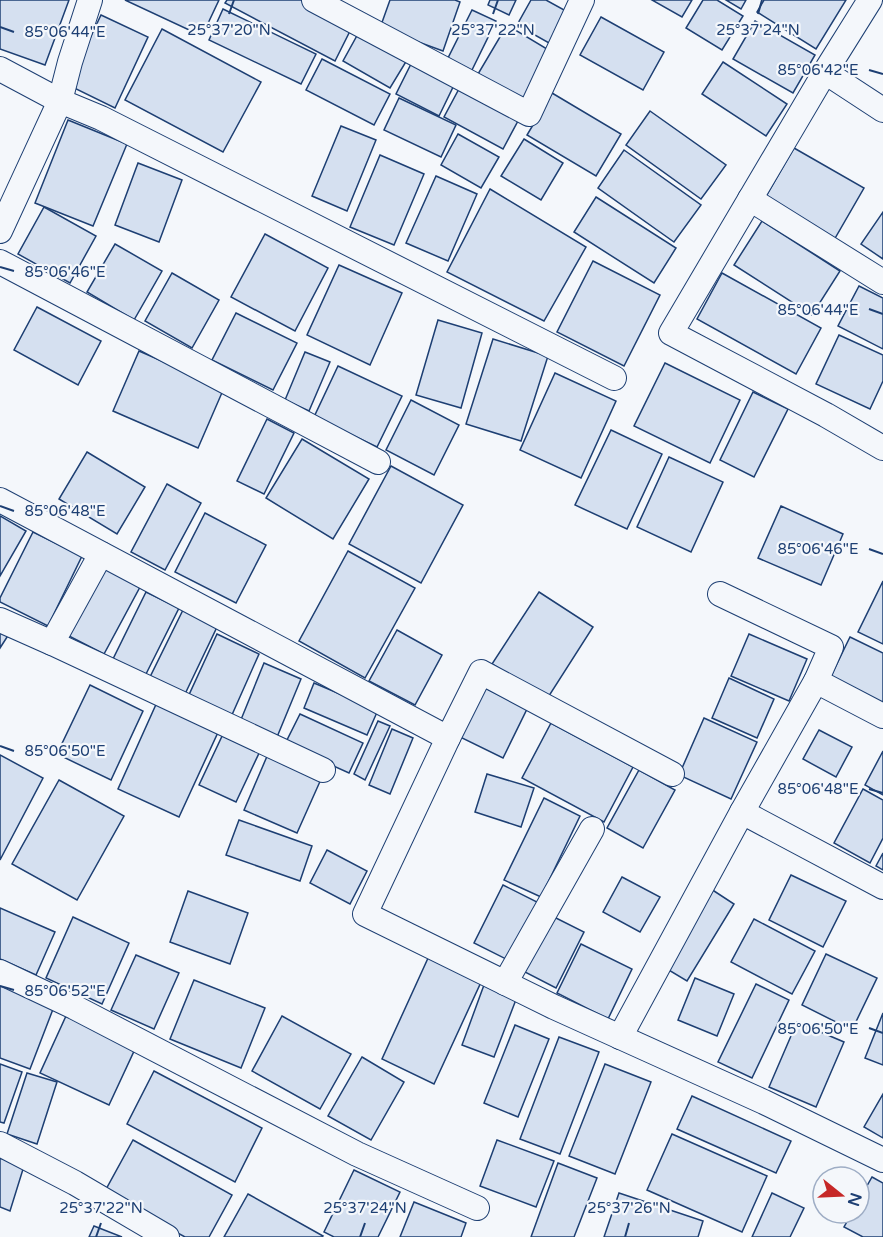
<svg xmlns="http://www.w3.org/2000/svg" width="883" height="1237" font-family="'Varela Round',sans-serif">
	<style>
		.building { fill: #d5e0f0; stroke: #1d3f73; stroke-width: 1.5 }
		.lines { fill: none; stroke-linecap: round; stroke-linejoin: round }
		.minor-casing { stroke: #1d3f73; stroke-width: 26 }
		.minor { stroke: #f4f7fb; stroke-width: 24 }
		.ticks { fill: none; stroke: #1d3f73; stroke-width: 2 }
		.ticks-label { font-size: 15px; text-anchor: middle; fill: #1d3f73; stroke: #f4f7fb; stroke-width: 4.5; stroke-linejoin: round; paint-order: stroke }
	</style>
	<rect width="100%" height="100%" fill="#f4f7fb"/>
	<g class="building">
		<polygon points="0,0 69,0 45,65 0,49"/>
		<polygon points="125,0 219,0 202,36"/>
		<polygon points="227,0 301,0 352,27 335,61 225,3"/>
		<polygon points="390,0 455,0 460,2 443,51 380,28"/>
		<polygon points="490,0 516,0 509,15 488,5"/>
		<polygon points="531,0 546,0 566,11 549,43 517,25"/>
		<polygon points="652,0 692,0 682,17"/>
		<polygon points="703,0 717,0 743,16 722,50 686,28"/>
		<polygon points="726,0 746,0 741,9"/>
		<polygon points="764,0 846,0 816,49 757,12"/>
		<polygon points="223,9 316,54 301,84 209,40"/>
		<polygon points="472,10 496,21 470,74 446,62"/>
		<polygon points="101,15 148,37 115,108 68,85"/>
		<polygon points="601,17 664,52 643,90 580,55"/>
		<polygon points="755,21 815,55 793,93 733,59"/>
		<polygon points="507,25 552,52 522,101 478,74"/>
		<polygon points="162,29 261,82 223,152 125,100"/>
		<polygon points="359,32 407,60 390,88 343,61"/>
		<polygon points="322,59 390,94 374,125 306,90"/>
		<polygon points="412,62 455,83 439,116 396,94"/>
		<polygon points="723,62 787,104 766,136 702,94"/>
		<polygon points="460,87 519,119 503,149 444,117"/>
		<polygon points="552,93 621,134 596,176 527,135"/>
		<polygon points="399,98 456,125 441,157 384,130"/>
		<polygon points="650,111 726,165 701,199 626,145"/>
		<polygon points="68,120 127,144 93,226 35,203"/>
		<polygon points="341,126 376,140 347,211 312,196"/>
		<polygon points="458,134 499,157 481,188 441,165"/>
		<polygon points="524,139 563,163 541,200 501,176"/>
		<polygon points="794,148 864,188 834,240 764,200"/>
		<polygon points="624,150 701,205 674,242 598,188"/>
		<polygon points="380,155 424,174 394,245 350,227"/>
		<polygon points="138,163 182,180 159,242 115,225"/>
		<polygon points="436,176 477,194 448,261 406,243"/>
		<polygon points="490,189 586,247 544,321 447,272"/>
		<polygon points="596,197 676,248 654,283 574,232"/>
		<polygon points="44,207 96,236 70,283 18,254"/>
		<polygon points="883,212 883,259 861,244"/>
		<polygon points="762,221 840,271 812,315 734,265"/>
		<polygon points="265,234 328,268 295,331 231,297"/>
		<polygon points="115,244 162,271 134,320 87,292"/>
		<polygon points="593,261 660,295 624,366 557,332"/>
		<polygon points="339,265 402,293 370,365 307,335"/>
		<polygon points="172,273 219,300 192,348 145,321"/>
		<polygon points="722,273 821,328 796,374 697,319"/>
		<polygon points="859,286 883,298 883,349 838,326"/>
		<polygon points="37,307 101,341 78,385 14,350"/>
		<polygon points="236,313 297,343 273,390 212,360"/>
		<polygon points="438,320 482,333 461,408 416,395"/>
		<polygon points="839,335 883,355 883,381 870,409 816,384"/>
		<polygon points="493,339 548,356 521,441 466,424"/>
		<polygon points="139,351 224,388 198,448 113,411"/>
		<polygon points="305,352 330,362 309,411 285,400"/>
		<polygon points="665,363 740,400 710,463 634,426"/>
		<polygon points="338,366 402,396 377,447 314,417"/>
		<polygon points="555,373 616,401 581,478 520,450"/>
		<polygon points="753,392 788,409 754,477 720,460"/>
		<polygon points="411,400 459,425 434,475 386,450"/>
		<polygon points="267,419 294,433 264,494 237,481"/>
		<polygon points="611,430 662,454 627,529 575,505"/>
		<polygon points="302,439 369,479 333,539 266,498"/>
		<polygon points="87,452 145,487 117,534 59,499"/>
		<polygon points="669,457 723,482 691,552 637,527"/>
		<polygon points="391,466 463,505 421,583 349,544"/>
		<polygon points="167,484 201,503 165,570 131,552"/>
		<polygon points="781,506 843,534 821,585 758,558"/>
		<polygon points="205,513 266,545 236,603 175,572"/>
		<polygon points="0,516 26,531 0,576"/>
		<polygon points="33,532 82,556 48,626 0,602 0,598"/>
		<polygon points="348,551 415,588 365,678 299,641"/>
		<polygon points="103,567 140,587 104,654 67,635"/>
		<polygon points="883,581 883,644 858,632"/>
		<polygon points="146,592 179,608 145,676 113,659"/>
		<polygon points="539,592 593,627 547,699 492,664"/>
		<polygon points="183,610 217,627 185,694 150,677"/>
		<polygon points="0,629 9,634 0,648"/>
		<polygon points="397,630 442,655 415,705 369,681"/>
		<polygon points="217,634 259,654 231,717 188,697"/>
		<polygon points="749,634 807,659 789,701 731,676"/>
		<polygon points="850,637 883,653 883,703 830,678"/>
		<polygon points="264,663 301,679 277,737 240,722"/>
		<polygon points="729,678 774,699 757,738 712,718"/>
		<polygon points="314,683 378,710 367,735 304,708"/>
		<polygon points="90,685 143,711 111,780 57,754"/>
		<polygon points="485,688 527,709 503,758 460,737"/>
		<polygon points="158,700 220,728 179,817 118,789"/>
		<polygon points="300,714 363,743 349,773 285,744"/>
		<polygon points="704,718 757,742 731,799 679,775"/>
		<polygon points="378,721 390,726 365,780 354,774"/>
		<polygon points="551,723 633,767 604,822 522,778"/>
		<polygon points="392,729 413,738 390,794 369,785"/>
		<polygon points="819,730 852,747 836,777 803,759"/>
		<polygon points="224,732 261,749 236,802 199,785"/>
		<polygon points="883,751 883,795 865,785"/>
		<polygon points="268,754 322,777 297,833 244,810"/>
		<polygon points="0,755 43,778 0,860"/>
		<polygon points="639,770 675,790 643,848 607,828"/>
		<polygon points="487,774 534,788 521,827 475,812"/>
		<polygon points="59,780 124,816 77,900 12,864"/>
		<polygon points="863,789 883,800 883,838 870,863 834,843"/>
		<polygon points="544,798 580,816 541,897 504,880"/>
		<polygon points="239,820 312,846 300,881 226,855"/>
		<polygon points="327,850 367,871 350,904 310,883"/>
		<polygon points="883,853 883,870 876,866"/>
		<polygon points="791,875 846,901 823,947 769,920"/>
		<polygon points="622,877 660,897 640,932 603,912"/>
		<polygon points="503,885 539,903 510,961 474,943"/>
		<polygon points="711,889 734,904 687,981 662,966"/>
		<polygon points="188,891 248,913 230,964 170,942"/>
		<polygon points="0,908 55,932 36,975 0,959"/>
		<polygon points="548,914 584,932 556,988 521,970"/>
		<polygon points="73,917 129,943 102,1004 46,978"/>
		<polygon points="754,919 815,951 792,994 731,962"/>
		<polygon points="581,944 632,969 608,1019 557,993"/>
		<polygon points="826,954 877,978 852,1030 802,1005"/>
		<polygon points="136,955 179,973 154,1029 111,1010"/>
		<polygon points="429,956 482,980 434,1084 382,1059"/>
		<polygon points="695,978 734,994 717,1036 678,1020"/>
		<polygon points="194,980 265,1008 241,1068 170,1039"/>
		<polygon points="756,984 789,1000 752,1078 718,1062"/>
		<polygon points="0,985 55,1004 30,1069 0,1058"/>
		<polygon points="484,985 517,997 494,1057 462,1045"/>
		<polygon points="883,1013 883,1065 865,1058"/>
		<polygon points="66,1016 135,1049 109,1105 40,1073"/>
		<polygon points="282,1016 351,1054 320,1109 252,1071"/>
		<polygon points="797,1022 844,1042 816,1107 769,1087"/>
		<polygon points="515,1025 549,1039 518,1117 484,1103"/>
		<polygon points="559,1037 599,1052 560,1154 520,1139"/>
		<polygon points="362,1057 404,1082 371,1140 328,1116"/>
		<polygon points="0,1064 22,1072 4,1123 0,1122"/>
		<polygon points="605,1064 651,1082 615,1174 569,1156"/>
		<polygon points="154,1071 262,1128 235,1182 127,1124"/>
		<polygon points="27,1073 57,1082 37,1144 7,1134"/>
		<polygon points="883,1094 883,1138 864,1127"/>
		<polygon points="692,1096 791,1141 776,1173 677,1129"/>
		<polygon points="672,1134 767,1176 742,1232 647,1190"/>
		<polygon points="133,1140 232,1195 209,1237 185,1237 104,1193"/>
		<polygon points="497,1140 554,1161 536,1207 480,1186"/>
		<polygon points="0,1158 24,1166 10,1211 0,1207"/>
		<polygon points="558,1163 597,1178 574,1237 531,1237"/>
		<polygon points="354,1170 400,1192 378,1237 334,1237 324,1232"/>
		<polygon points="872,1177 883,1183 883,1237 863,1237 844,1227 852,1213 859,1213 859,1200"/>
		<polygon points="619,1193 703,1221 698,1237 604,1237"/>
		<polygon points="772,1193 804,1208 790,1237 752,1237"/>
		<polygon points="248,1194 323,1236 322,1237 224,1237"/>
		<polygon points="414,1202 466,1223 461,1237 400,1237"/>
		<polygon points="94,1226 122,1237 89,1237"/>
	</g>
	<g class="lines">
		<defs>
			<g id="minor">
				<polyline points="314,0 529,114 582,0"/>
				<polyline points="870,0 825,72 671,333 826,415 883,448"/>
				<polyline points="0,69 60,101 101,118 614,378"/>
				<polyline points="825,72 883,110"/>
				<polyline points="750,199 883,282"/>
				<polyline points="0,231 60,101 70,62 90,0"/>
				<polyline points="0,262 378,462"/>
				<polyline points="0,500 448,738 365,914 554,1007 764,1102 883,1160"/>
				<polyline points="720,594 831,647 816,681"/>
				<polyline points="0,620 52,643 101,554"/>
				<polyline points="52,643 323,770"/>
				<polyline points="448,738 481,672 672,774"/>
				<polyline points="742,812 816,681 883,716"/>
				<polyline points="0,972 74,1007 357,1154 477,1208"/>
				<polyline points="505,983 592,829"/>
				<polyline points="620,1037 742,812 883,887"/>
				<polyline points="0,1144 75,1183 167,1237"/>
			</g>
		</defs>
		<use href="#minor" class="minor-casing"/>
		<use href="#minor" class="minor"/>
	</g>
	<path class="ticks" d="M229 14 234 0M493 14 498 0M758 14 762 0M0 27 14 32M869 70 883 74M0 267 14 271M869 309 883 314M0 506 14 511M869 549 883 554M0 746 14 751M869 789 883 793M0 986 14 990M869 1028 883 1033M96 1237 101 1223M360 1237 365 1223M625 1237 629 1223"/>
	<g class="ticks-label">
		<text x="229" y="35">25°37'20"N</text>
		<text x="493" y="35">25°37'22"N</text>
		<text x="758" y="35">25°37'24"N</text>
		<text x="65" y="37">85°06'44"E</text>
		<text x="818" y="75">85°06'42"E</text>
		<text x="65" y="277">85°06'46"E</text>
		<text x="818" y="315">85°06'44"E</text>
		<text x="65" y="516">85°06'48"E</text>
		<text x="818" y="554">85°06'46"E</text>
		<text x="65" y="756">85°06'50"E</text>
		<text x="818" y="794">85°06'48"E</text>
		<text x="65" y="996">85°06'52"E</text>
		<text x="818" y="1034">85°06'50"E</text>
		<text x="101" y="1213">25°37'22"N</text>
		<text x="365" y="1213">25°37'24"N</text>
		<text x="629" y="1213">25°37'26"N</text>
	</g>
	<g transform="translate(841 1195) rotate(108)"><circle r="28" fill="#f4f7fb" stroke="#9eadc5" stroke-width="1.5"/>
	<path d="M0-4.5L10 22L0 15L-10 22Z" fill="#c62828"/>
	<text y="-9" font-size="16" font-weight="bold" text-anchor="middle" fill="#1d3f73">N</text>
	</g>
</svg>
